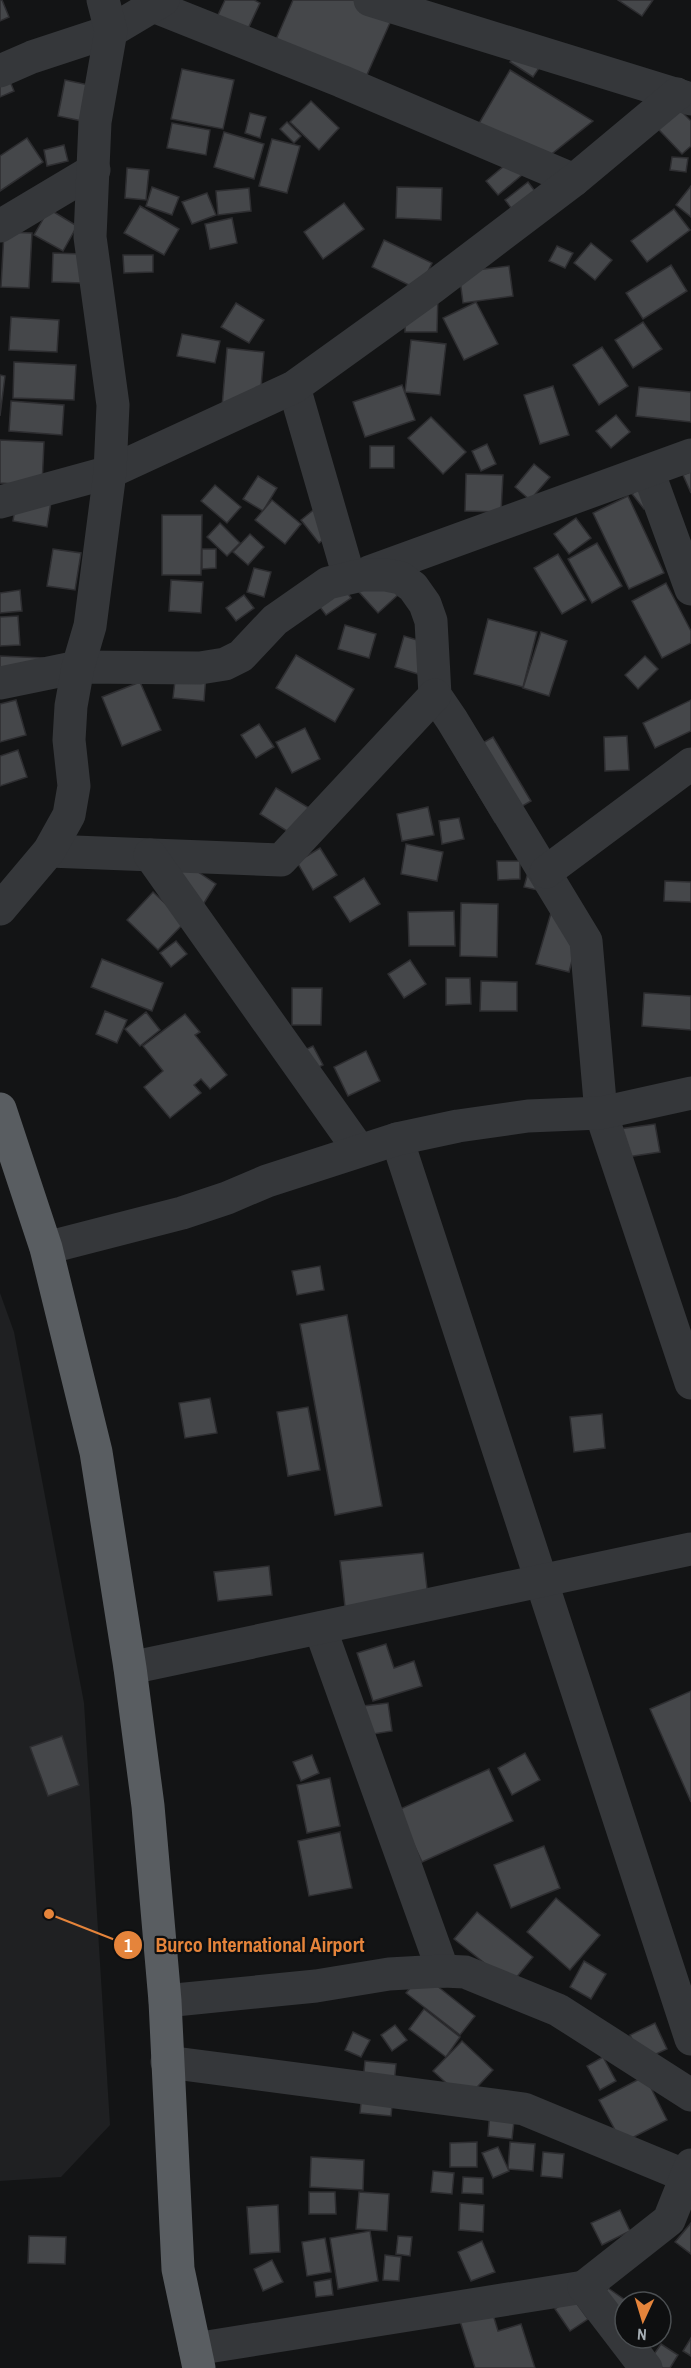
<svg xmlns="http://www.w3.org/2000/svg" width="691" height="2368" font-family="'Archivo Narrow',sans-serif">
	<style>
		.built { fill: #1f2022 }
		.building { fill: #45474a; stroke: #2e2e31; stroke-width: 1.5 }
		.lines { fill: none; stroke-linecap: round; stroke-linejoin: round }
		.minor { stroke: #35373a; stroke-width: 33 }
		.trunk { stroke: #595d61; stroke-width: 33 }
		.leader { fill: none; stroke: #e5843b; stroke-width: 2 }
		.callout-dot { fill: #e5843b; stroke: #0e0f10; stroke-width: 2 }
		.mark-label { font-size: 18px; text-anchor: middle; font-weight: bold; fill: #fff }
		.callout-label { font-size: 20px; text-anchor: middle; font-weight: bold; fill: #e5843b; stroke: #0e0f10; stroke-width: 4.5; stroke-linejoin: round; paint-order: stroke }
	</style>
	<rect width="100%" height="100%" fill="#131415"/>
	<polygon class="built" points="0,1293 14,1332 84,1703 110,2125 61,2177 0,2181"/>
	<g class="building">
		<polygon points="0,0 2,0 9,17 0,21"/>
		<polygon points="225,0 254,0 260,3 240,46 210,32"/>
		<polygon points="293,0 356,0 393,16 362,86 272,49"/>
		<polygon points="618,0 653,0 642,16"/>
		<polygon points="528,35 551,50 533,77 510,62"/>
		<polygon points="182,69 234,80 223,129 171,119"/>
		<polygon points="510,70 593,121 529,172 471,137"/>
		<polygon points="7,74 14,91 0,97 0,77"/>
		<polygon points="65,80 89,85 82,121 58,116"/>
		<polygon points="661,91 691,121 691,146 682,154 641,111"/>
		<polygon points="311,101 339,128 319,150 290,122"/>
		<polygon points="250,113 266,117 260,138 245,133"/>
		<polygon points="287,122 301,136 294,143 280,129"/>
		<polygon points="172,123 210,130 206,155 167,148"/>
		<polygon points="224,132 264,144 254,179 214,167"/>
		<polygon points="27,138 43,162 0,191 0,156"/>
		<polygon points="272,139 300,146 287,193 259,186"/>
		<polygon points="64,145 68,161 47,166 44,150"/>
		<polygon points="672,157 688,158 686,172 670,170"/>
		<polygon points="510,161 522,175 498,195 486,181"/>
		<polygon points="127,168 149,170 146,200 125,198"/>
		<polygon points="528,182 544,203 521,221 505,200"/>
		<polygon points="691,186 691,217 676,205"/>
		<polygon points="152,187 179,197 172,215 146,206"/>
		<polygon points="397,187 442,188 441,220 396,218"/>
		<polygon points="249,188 251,211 218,215 216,191"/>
		<polygon points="207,193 216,215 192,224 182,202"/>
		<polygon points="344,203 364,229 323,259 304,232"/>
		<polygon points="140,206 179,229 164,255 124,233"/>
		<polygon points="49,209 77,226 63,251 34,235"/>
		<polygon points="674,209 690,230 647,262 631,241"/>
		<polygon points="232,218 237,243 210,249 205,224"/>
		<polygon points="4,232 32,233 29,288 1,287"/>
		<polygon points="384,240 432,263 419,290 372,267"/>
		<polygon points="591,243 612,260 595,280 574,263"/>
		<polygon points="557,246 573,253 565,268 549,261"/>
		<polygon points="53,253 83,254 82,283 52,282"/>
		<polygon points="123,255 153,255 153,272 124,273"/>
		<polygon points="671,265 687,291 643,319 626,293"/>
		<polygon points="509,266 513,296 463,303 459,272"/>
		<polygon points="406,292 438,293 437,332 405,332"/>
		<polygon points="476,302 498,344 464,360 443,318"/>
		<polygon points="236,303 264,320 249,343 221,327"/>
		<polygon points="11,317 59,320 57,352 9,350"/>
		<polygon points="643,322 662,349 633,368 615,340"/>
		<polygon points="182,334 220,341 215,363 177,356"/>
		<polygon points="411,340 446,344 440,395 405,392"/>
		<polygon points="602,347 628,386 599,405 573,365"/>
		<polygon points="227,348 264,352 259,411 222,407"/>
		<polygon points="14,362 76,365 74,400 13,398"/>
		<polygon points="0,375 5,376 0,416"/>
		<polygon points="402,385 415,420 365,437 353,402"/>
		<polygon points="553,386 569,435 540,444 524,395"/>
		<polygon points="639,387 691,392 691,422 636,416"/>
		<polygon points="11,401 64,405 62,435 9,431"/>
		<polygon points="616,415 630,432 611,448 596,431"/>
		<polygon points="431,417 466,452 443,474 408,438"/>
		<polygon points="0,440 44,442 42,486 0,483"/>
		<polygon points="487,444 496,464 481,471 472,451"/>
		<rect x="370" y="446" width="24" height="22"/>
		<polygon points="534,464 550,477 530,500 515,487"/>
		<polygon points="691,472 691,493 683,475"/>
		<polygon points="466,474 503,475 501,512 465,511"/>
		<polygon points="258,476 277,488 263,511 243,499"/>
		<polygon points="215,485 241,507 227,523 201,501"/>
		<polygon points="643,486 655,501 644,509 632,494"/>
		<polygon points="18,491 52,496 47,527 13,521"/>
		<polygon points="628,496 664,573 629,589 593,513"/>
		<polygon points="272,500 301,524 285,544 255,520"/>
		<polygon points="322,503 341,526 319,543 301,520"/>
		<polygon points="162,515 202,515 201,575 162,575"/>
		<polygon points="576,518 591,538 569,554 554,534"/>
		<polygon points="220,523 240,543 227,556 207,537"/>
		<polygon points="250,534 264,547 248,565 233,552"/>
		<polygon points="597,543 622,586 592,603 568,559"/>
		<polygon points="53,549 81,553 75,590 47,586"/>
		<polygon points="202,549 216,549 216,568 202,569"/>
		<polygon points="558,554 586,600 562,614 534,568"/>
		<polygon points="254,568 271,572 264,597 247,592"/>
		<polygon points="380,573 399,594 378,613 358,591"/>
		<polygon points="171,580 203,582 201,613 169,611"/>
		<polygon points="340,581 351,598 326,615 314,599"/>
		<polygon points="666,583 691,631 691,643 662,658 632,601"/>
		<polygon points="20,590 22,611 0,613 0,593"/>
		<polygon points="244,595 254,608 236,621 226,608"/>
		<polygon points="18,616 20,645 0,646 0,617"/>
		<polygon points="488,619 537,632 523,687 474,674"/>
		<polygon points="345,625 376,634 369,658 338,649"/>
		<polygon points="541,632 567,641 549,696 523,688"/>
		<polygon points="404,636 427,643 418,674 395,667"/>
		<polygon points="296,655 354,689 335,722 276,688"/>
		<polygon points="0,656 44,658 0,675"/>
		<polygon points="645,656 658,669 638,689 625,675"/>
		<polygon points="176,672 206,675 204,701 173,698"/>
		<polygon points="140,682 161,730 122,746 102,697"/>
		<polygon points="16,700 26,735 0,742 0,704"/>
		<polygon points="691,700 691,731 655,748 643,723"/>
		<polygon points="259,724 274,747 256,758 241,735"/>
		<polygon points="305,728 320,759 292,773 276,742"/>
		<polygon points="627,736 629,770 605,771 604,737"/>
		<polygon points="493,737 531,801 495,822 457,758"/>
		<polygon points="18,750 27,777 0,786 0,756"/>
		<polygon points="276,788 314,811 298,838 260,814"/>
		<polygon points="428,807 434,835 402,841 397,814"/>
		<polygon points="459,818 464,839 442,844 439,821"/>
		<polygon points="406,844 443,852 437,881 401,874"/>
		<polygon points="320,848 337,875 313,890 297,862"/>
		<polygon points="174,856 216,884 197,914"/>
		<polygon points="497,861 520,861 520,879 498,880"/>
		<polygon points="529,869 542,891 524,887"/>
		<polygon points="364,878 380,904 350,922 334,897"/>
		<polygon points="665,881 691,882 691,902 664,901"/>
		<polygon points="153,892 185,922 158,950 127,920"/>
		<polygon points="461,903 498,904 497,957 460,956"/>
		<polygon points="454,911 455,946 409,946 408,912"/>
		<polygon points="551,913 582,922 569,972 536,964"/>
		<polygon points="176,941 187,954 171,967 160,953"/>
		<polygon points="102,959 163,983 152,1011 91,987"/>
		<polygon points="410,960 426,984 404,998 388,974"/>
		<polygon points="446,978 470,978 471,1004 446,1005"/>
		<polygon points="481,981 517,982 517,1011 480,1011"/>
		<polygon points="292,988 322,988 321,1025 292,1025"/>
		<polygon points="644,993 691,996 691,1030 642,1026"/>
		<polygon points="105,1011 127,1020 117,1043 96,1034"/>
		<polygon points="146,1012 160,1030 140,1046 125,1029"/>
		<polygon points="185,1014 200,1032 195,1035 227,1075 210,1089 201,1079 194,1085 201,1093 170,1118 144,1087 163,1071 143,1046"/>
		<polygon points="313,1046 323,1065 307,1073 298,1053"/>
		<polygon points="366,1051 380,1081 348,1096 334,1067"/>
		<polygon points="655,1124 660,1152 614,1159 611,1130"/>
		<polygon points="320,1266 324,1290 297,1295 292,1271"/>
		<polygon points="347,1315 382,1506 335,1515 300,1324"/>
		<polygon points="210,1398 217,1433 185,1438 179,1403"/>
		<polygon points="308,1407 320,1470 288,1476 277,1412"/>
		<polygon points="602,1414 605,1448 574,1452 570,1417"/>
		<polygon points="423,1553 430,1615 347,1625 340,1561"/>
		<polygon points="269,1566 272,1595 218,1601 214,1572"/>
		<polygon points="386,1644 394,1668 414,1661 422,1686 373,1701 357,1653"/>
		<polygon points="691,1691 691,1802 650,1709"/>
		<polygon points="388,1703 392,1731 367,1735 363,1706"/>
		<polygon points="62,1736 79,1785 48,1796 30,1747"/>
		<polygon points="525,1753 540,1780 512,1795 498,1768"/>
		<polygon points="312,1755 319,1773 301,1781 293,1762"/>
		<polygon points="489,1769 513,1821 422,1862 398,1810"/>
		<polygon points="330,1778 340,1826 307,1833 297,1785"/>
		<polygon points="340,1832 352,1888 309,1896 298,1841"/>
		<polygon points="544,1846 560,1888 511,1908 494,1865"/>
		<polygon points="556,1898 600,1935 570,1970 527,1932"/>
		<polygon points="477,1912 533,1957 511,1984 454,1939"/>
		<polygon points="584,1961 606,1974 591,1999 570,1987"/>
		<polygon points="422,1974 475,2016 460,2035 406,1993"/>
		<polygon points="424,2009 460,2037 446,2057 409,2029"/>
		<polygon points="655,2023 667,2049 643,2060 630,2035"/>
		<polygon points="395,2025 407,2040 392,2051 381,2035"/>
		<polygon points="353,2032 370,2040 361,2057 345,2050"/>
		<polygon points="462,2041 493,2070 465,2100 433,2071"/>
		<polygon points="603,2057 616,2081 600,2090 587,2066"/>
		<polygon points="365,2061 396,2064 391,2116 360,2113"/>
		<polygon points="645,2076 667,2120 622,2143 599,2100"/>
		<polygon points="490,2110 515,2112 512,2139 488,2136"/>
		<polygon points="477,2142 477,2167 450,2167 450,2143"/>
		<polygon points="510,2142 535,2144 533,2171 508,2169"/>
		<polygon points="498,2147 509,2171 493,2178 482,2153"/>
		<polygon points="543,2152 564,2154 562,2178 541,2176"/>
		<polygon points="311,2157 364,2160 363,2190 310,2187"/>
		<polygon points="433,2171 454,2173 452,2194 431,2192"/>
		<polygon points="463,2177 483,2178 483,2194 462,2193"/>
		<polygon points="309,2192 335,2192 336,2214 309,2214"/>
		<polygon points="359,2192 389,2194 387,2231 356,2229"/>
		<polygon points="460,2203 484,2205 483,2232 459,2230"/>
		<polygon points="278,2205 280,2252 250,2254 247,2207"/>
		<polygon points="620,2210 630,2231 602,2245 591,2223"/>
		<polygon points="691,2223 691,2254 675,2242"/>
		<polygon points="370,2231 378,2281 338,2289 330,2238"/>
		<polygon points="29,2236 66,2237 65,2264 28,2263"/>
		<polygon points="398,2236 412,2237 410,2256 396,2254"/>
		<polygon points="325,2238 331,2272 307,2276 302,2242"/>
		<polygon points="482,2241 495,2272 471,2281 458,2252"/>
		<polygon points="385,2255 401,2257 399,2281 383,2280"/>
		<polygon points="272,2260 283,2282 263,2291 254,2269"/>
		<polygon points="331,2279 333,2295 316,2297 314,2282"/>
		<polygon points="608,2288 628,2302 625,2302 625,2318 592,2312"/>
		<polygon points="572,2297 588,2319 570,2331 555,2309"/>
		<polygon points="492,2311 498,2331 521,2324 535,2368 475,2368 460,2321"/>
		<polygon points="691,2338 691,2356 683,2351"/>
		<polygon points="661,2344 678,2355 670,2368 663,2368 650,2360"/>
	</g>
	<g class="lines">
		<g class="minor">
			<polyline points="370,0 691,99"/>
			<polyline points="153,6 341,81 574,180"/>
			<polyline points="0,71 32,57 111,31 163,0"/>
			<polyline points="0,226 94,170"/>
			<polyline points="294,387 349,577"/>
			<polyline points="648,471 691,589"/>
			<polyline points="0,502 110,472 294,387 433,287 574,180 677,94"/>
			<polyline points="369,572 691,455"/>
			<polyline points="0,683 78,667 200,668 225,664 241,656 275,620 328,583 362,575 386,575 401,578 413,587 425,604 431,621 435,695 452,720 586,941 601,1113 691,1383"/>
			<polyline points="49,851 281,860 435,695"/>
			<polyline points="150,855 359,1150"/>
			<polyline points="546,872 691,764"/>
			<polyline points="0,909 49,851 69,815 74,786 69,740 71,706 78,667 90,626 110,472 113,405 90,237 95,122 111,31 103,0"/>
			<polyline points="397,1139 691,2039"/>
			<polyline points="46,1248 182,1213 227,1198 267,1181 397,1139 458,1126 528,1116 601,1113 691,1093"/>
			<polyline points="320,1628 443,1971"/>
			<polyline points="130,1668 691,1549"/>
			<polyline points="165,2001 316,1986 389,1974 443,1971 465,1972 558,2010 691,2095"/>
			<polyline points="167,2062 524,2109 691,2178"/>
			<polyline points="195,2349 584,2287"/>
			<polyline points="646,2368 584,2287 669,2220 691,2165"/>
		</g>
		<polyline class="trunk" points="0,1109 46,1248 96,1452 130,1668 148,1806 165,2001 178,2269 199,2368"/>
	</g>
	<path class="leader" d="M49 1914L128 1945"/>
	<g class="callout-dot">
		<circle cx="49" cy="1914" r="6"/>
		<circle cx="128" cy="1945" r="15"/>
	</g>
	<g class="mark-label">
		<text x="128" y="1952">1</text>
	</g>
	<g class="callout-label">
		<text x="260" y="1952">Burco International Airport</text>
	</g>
	<g transform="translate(643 2320) rotate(184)"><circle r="28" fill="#0e0f10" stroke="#4b4f52" stroke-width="1.5"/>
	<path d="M0-4.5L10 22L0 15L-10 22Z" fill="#e5843b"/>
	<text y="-9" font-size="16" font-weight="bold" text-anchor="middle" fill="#a6aeb4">N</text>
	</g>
</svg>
